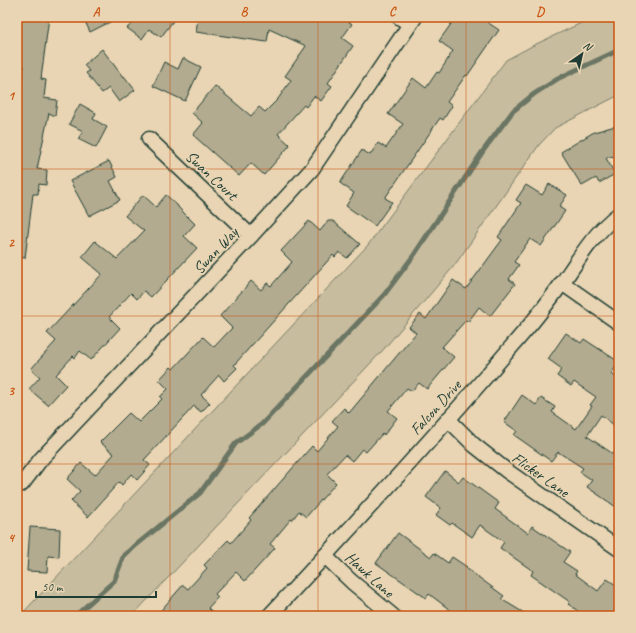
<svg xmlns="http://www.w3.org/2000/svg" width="636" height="633" font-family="Caveat,sans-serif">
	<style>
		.green { fill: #c8bc9e; stroke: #747c69 }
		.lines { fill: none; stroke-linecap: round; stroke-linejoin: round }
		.stream { stroke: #6a7563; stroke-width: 5 }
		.building { fill: #b2ab90; stroke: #1f3d34 }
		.street-casing { stroke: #1f3d34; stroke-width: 17 }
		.street { stroke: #e9d5b3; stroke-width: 14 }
		.grid { fill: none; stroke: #ca5512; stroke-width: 1; stroke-opacity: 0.55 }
		.labels { text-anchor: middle; stroke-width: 3.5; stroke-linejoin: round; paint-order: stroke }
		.street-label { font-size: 16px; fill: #1f3d34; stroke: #e9d5b3 }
		.neatline { fill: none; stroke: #ca5512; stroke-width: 1.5 }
		.grid-label { font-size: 13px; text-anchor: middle; font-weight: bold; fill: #ca5512 }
	</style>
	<rect width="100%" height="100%" fill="#e9d5b3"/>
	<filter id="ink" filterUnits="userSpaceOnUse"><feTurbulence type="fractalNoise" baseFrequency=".025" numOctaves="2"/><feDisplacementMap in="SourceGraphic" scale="8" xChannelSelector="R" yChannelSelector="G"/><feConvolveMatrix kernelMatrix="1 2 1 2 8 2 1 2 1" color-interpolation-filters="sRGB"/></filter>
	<g filter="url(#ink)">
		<polygon class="green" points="594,17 619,17 619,95 555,128 539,145 454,266 383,350 132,616 20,616 368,245 506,60 532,46"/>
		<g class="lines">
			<polyline class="stream" points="75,616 114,581 124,555 200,493 236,443 262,424 384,295 414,255 483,151 513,111 534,94 559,78 619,50"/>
		</g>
		<g class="building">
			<polygon points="17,17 49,17 41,79 46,80 44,98 57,100 55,116 49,113 37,169 47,170 46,185 39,184 38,194 33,194 25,258 17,257 17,94 20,94 24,66 19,65 20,57 17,57"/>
			<polygon points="83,17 120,17 90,32"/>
			<polygon points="132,17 176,17 161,37 149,29 142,39 127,28 137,20"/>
			<polygon points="198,17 342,17 352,24 342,38 353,46 328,83 332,86 321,101 314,96 306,107 304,105 278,134 290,145 264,175 251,163 239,176 193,135 203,123 192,113 215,86 251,116 259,107 265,112 278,99 291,80 285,76 306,46 269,29 267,42 196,32"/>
			<polygon points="456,17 491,17 487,22 499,30 467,76 466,75 447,102 452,106 443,120 440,118 385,198 392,202 375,226 346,206 354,193 340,183 362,150 370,155 378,143 386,148 403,124 388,114 413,78 426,88 437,72 439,73 453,51 439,41"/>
			<polygon points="102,49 123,77 124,76 135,90 119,102 109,88 102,93 86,73 89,71 84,65"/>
			<polygon points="183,58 201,67 185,101 153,86 164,62 178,69"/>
			<polygon points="80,104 96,113 93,119 107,127 96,148 78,139 83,131 69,124"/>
			<polygon points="619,125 619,155 606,158 615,174 599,183 596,178 582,186 561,152 594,132"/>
			<polygon points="109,161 117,177 110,181 120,200 89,216 70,181"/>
			<polygon points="549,184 567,195 559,207 565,211 541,246 530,239 514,262 519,265 509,279 515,284 490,316 479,307 468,322 466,320 442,347 454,357 427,389 419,383 412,391 407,388 388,411 397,418 384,435 383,433 366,452 362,449 352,461 345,455 327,474 336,483 306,517 299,511 292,520 291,519 270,544 275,548 245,581 236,572 215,594 218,597 208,608 217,616 156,616 183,585 188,589 207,568 204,565 228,540 231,543 251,520 249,518 312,446 317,451 338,426 332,421 344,408 349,413 416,333 409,327 420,314 426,319 453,280 466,289 502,240 498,237 521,203 516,200 526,185 542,195"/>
			<polygon points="143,195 156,207 166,195 178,206 178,207 195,224 184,236 197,248 151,297 144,291 137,299 131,293 109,317 120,328 91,360 80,351 75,358 73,356 56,375 66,385 48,405 29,389 40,377 31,369 56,341 47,333 102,274 82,257 95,241 117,259 144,231 125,216"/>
			<polygon points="309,221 320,231 328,221 333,221 360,244 347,258 339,252 335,257 333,255 234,365 237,368 224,381 219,375 201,395 210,403 201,412 194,406 144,460 150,465 137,480 131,474 122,485 119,482 88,517 71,501 80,491 67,479 81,463 95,475 114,454 100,442 129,413 139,422 162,399 160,397 168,389 159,380 171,367 173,369 203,337 214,347 232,328 220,316 251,281 261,290 267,283 271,286 292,262 281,251"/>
			<polygon points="566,333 581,343 584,339 619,362 611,374 619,379 619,429 601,415 587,436 619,458 619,509 587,487 592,480 580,472 583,468 558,452 551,461 514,435 517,431 504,422 522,395 536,405 541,398 555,407 552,412 576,429 592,406 590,405 596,397 574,382 571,386 557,376 562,369 548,359"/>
			<polygon points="445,471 459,482 463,477 499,503 495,509 528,533 532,526 570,552 563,562 577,571 575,574 598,591 607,579 619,587 619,616 585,616 568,604 570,602 531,575 533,571 500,548 504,542 480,525 472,537 452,523 450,525 436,515 441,508 426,497"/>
			<polygon points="30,527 60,529 59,557 48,556 47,572 27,571"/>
			<polygon points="398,533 431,557 434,553 448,563 452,557 467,567 466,568 504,596 501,599 529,616 458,616 429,594 426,598 376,563"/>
		</g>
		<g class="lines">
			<defs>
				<g id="street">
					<polyline points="399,17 410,24"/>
					<polyline points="149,139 251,236"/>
					<polyline points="562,283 619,323"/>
					<polyline points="448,419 474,445 507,471 619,549"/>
					<polyline points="17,483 22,484 41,459 251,236 312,169 415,17"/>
					<polyline points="325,556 352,582 393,616"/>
					<path d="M269 616C356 523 442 429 524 332 539 315 552 297 565 279 581 255 596 231 619 214"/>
				</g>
			</defs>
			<use href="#street" class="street-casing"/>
			<use href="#street" class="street"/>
		</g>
	</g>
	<path class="grid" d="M170 17V616M318 17V616M466 17V616M17 169H619M17 316H619M17 464H619"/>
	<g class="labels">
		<g class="street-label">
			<text transform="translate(212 175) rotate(43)" y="6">Swan Court</text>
			<text transform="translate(215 250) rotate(-47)" y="6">Swan Way</text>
			<text transform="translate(435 407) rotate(-48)" y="6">Falcon Drive</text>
			<text transform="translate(541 474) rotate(35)" y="6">Flicker Lane</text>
			<text transform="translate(370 574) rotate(42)" y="6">Hawk Lane</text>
		</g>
	</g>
	<rect width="636" height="633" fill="none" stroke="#e9d5b3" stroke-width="44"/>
	<g transform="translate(582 54) rotate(34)" stroke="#e9d5b3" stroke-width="3" paint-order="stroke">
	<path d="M0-3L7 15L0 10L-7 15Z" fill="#1f3d34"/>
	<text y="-6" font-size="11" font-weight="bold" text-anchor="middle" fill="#1f3d34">N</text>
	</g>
	<path d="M36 591v6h120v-6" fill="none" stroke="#1f3d34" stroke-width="2"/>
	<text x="42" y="591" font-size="12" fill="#1f3d34" stroke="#e9d5b3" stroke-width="3" paint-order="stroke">50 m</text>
	<rect x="22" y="22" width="592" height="589" class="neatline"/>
	<g class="grid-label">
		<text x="96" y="16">A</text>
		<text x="244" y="16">B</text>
		<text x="392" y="16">C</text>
		<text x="540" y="16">D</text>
		<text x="11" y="100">1</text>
		<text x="11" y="247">2</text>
		<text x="11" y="395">3</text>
		<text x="11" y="542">4</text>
	</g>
</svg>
